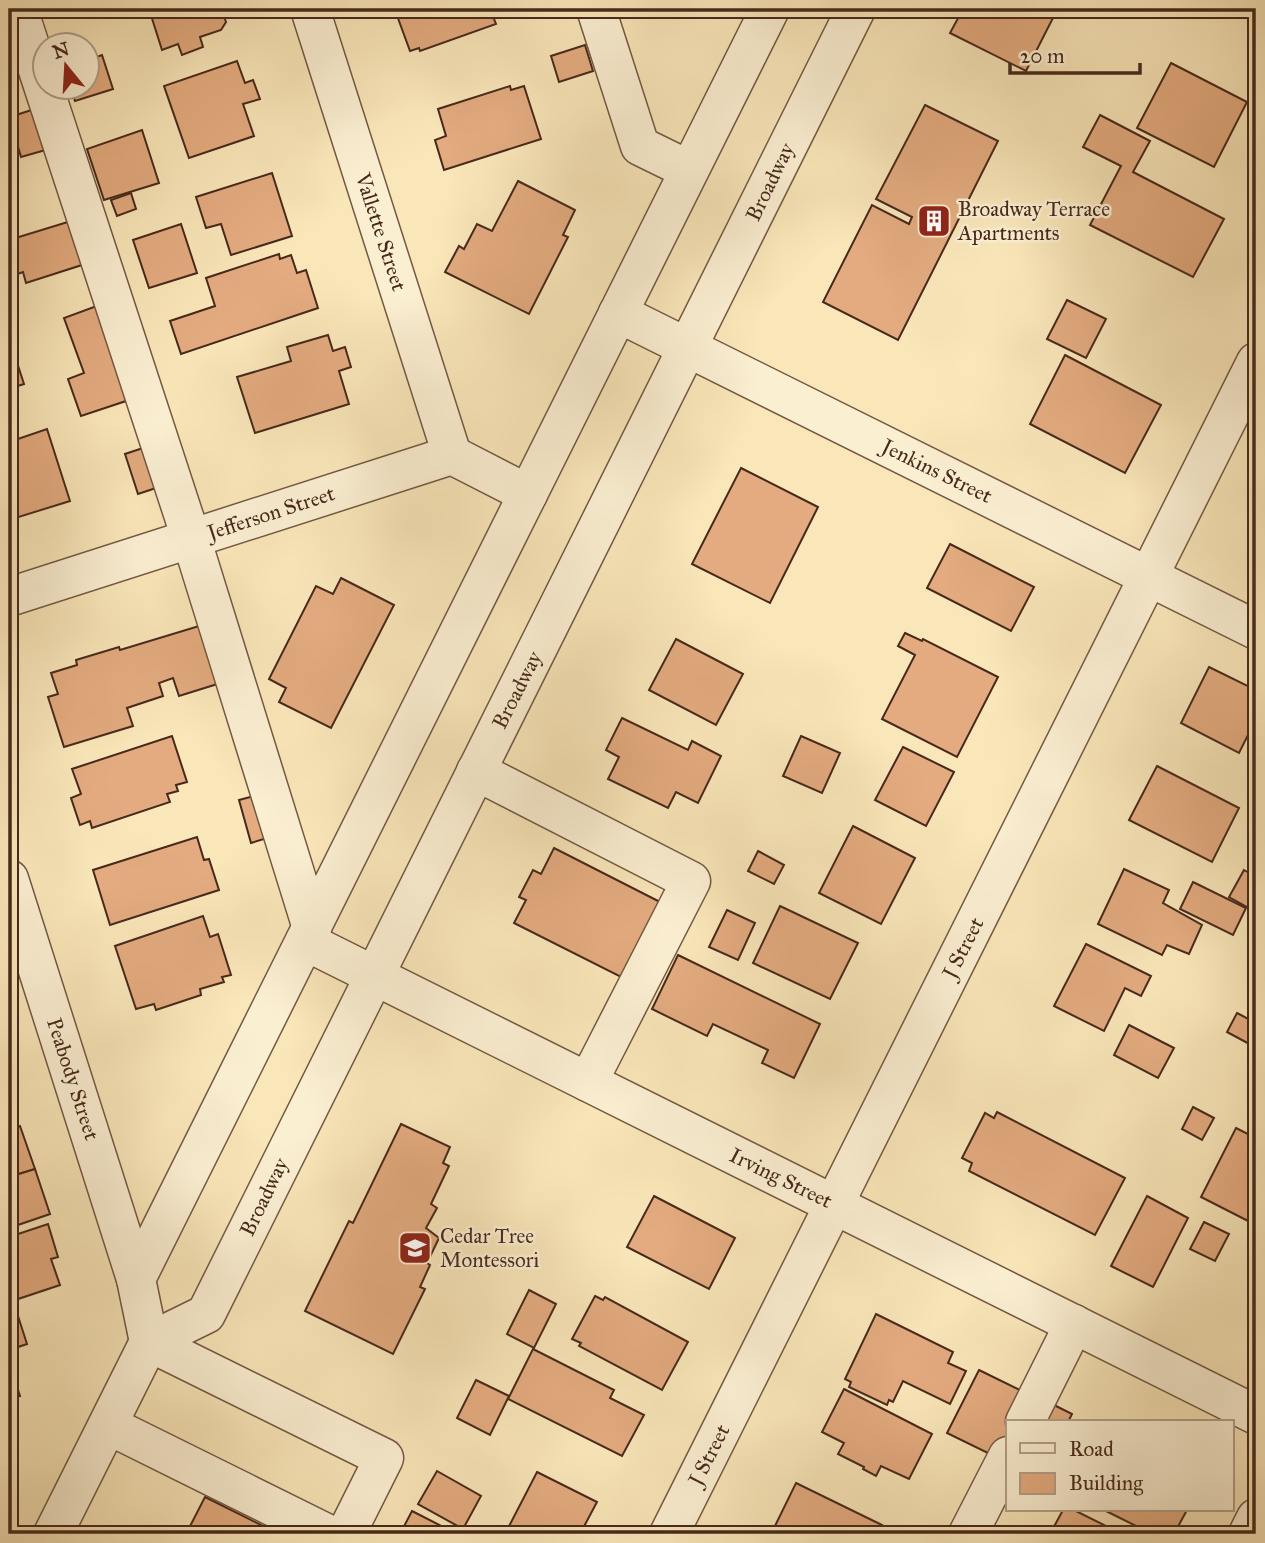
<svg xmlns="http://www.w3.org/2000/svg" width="1265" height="1543" font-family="'IM FELL Great Primer',serif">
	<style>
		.building { fill: #e3ab7f; stroke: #47291c; stroke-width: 2 }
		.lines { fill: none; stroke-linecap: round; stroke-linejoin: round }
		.minor-casing { stroke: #745843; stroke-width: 41 }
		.minor { stroke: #fbefd2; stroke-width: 38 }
		.labels { text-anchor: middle; stroke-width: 5; stroke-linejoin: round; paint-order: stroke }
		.street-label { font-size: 21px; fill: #47291c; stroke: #fbefd2 }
		.poi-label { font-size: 21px; fill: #47291c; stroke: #fbefd2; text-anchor: start }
	</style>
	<rect width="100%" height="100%" fill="#f9e6b9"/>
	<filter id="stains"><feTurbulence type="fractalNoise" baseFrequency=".00286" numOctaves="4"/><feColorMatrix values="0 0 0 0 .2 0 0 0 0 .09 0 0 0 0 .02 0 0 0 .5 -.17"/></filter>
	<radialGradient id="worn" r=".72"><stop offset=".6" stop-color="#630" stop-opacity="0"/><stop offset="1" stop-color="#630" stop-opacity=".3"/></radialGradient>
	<g class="building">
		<polygon points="149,9 222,10 226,22 221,30 200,37 203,47 182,55 178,44 162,50"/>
		<polygon points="398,9 490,9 496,24 420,51 419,48 410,51 395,10"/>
		<polygon points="963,9 1039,9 1054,16 1026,71 950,33"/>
		<polygon points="9,26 29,66 9,72"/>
		<polygon points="585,45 593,71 559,82 551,56"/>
		<polygon points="102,55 113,89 75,101 71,88 88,88 88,60"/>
		<polygon points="237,61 245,83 253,80 260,99 243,104 254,136 189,158 164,86"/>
		<polygon points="1171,63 1247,102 1214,167 1137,128"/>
		<polygon points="510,86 511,90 524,86 541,139 444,170 435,140 446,136 438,109"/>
		<polygon points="925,105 998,141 898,340 823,302 872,205 909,224 912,217 876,199"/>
		<polygon points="44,106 56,147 21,157 12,126 16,124 13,116"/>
		<polygon points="1100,115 1150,141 1133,172 1224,219 1193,277 1090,225 1121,166 1083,147"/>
		<polygon points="142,130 159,183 104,200 87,149"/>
		<polygon points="272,173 292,236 231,255 221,224 206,228 196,197"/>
		<polygon points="518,181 575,210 563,235 568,237 529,314 445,272 459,246 464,249 477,224 492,231"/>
		<polygon points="131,193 136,209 117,216 111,200"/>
		<polygon points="71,221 85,264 26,283 23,272 9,277 9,240"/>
		<polygon points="181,224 197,273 149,288 133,240"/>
		<polygon points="279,254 280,259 291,255 297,273 306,270 318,308 181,354 170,321 215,306 206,278"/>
		<polygon points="1067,300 1106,319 1086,358 1047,339"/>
		<polygon points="102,304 135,398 81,416 68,379 84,373 64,318"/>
		<polygon points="328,335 333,351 345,347 351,367 339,371 349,404 255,433 237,377 291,361 287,347"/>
		<polygon points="10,341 24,384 11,388 14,397 9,399"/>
		<polygon points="1065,355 1161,405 1125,473 1030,424"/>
		<polygon points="47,429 70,501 9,520 9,442"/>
		<polygon points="149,446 162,486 138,494 125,454"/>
		<polygon points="741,468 818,507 770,603 692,564"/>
		<polygon points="950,544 1034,587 1011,631 927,588"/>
		<polygon points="341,578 394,605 331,728 279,702 286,688 269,679 316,586 333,594"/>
		<polygon points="209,623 227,681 179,696 173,678 159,683 163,696 127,708 133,726 64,747 48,697 58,694 51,673 77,665 76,660 119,647 120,650"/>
		<polygon points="905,633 922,641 923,639 998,677 957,757 882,719 915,655 898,646"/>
		<polygon points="676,639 743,674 716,725 649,690"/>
		<polygon points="1209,667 1256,690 1256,719 1239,753 1181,723"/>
		<polygon points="622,718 688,750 692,741 721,756 698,803 676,792 668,808 608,779 619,757 606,750"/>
		<polygon points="172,736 187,782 176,785 178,791 167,794 170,802 92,828 90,821 80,825 71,798 81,794 72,769"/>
		<polygon points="801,736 840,753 822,793 783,776"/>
		<polygon points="903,747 954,772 926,826 875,800"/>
		<polygon points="1157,766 1239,808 1212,862 1129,820"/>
		<polygon points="265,793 277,835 251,843 239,800"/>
		<polygon points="853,826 915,858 881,924 819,893"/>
		<polygon points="197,837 204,860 209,859 219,890 110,925 93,870"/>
		<polygon points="554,848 666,905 627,980 514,923 526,900 519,897 533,870 541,874"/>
		<polygon points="758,851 784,865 774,884 748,871"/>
		<polygon points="1124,869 1169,890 1163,903 1202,925 1189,954 1167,945 1162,955 1098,924"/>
		<polygon points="1244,870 1256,877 1256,912 1229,897"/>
		<polygon points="1193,882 1246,908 1233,935 1180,909"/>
		<polygon points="780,906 858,943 830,999 753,963"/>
		<polygon points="727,910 755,923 738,960 709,947"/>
		<polygon points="203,916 210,937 218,934 231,975 222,977 224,982 200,989 201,995 156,1010 154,1004 136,1009 115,946"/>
		<polygon points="1086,944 1151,976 1141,996 1125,988 1104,1031 1054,1006"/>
		<polygon points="678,955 820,1024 794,1078 762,1063 768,1050 713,1024 707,1036 652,1009"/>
		<polygon points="1237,1013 1256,1023 1255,1047 1227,1032"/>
		<polygon points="1129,1025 1174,1048 1158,1078 1114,1055"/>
		<polygon points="9,1089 16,1111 9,1113"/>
		<polygon points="1193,1107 1214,1118 1202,1140 1182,1129"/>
		<polygon points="997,1112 1125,1178 1095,1235 969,1171 972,1163 962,1158 985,1113 994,1118"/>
		<polygon points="401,1124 450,1147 443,1163 449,1166 431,1204 437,1208 426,1228 439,1238 427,1263 430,1265 420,1287 425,1289 393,1354 305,1311 349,1221 353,1223"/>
		<polygon points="20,1126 35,1169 9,1177 9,1130"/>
		<polygon points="1236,1128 1256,1138 1256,1225 1201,1197"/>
		<polygon points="35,1169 50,1214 9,1228 9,1177"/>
		<polygon points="654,1196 735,1238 709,1289 627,1247"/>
		<polygon points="1147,1196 1188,1218 1153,1287 1111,1266"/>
		<polygon points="1204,1222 1229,1234 1215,1261 1190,1249"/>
		<polygon points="48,1224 58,1257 51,1259 60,1285 9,1302 9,1237"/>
		<polygon points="529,1290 556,1304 534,1348 507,1334"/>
		<polygon points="595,1296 603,1300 605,1297 688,1342 662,1390 579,1346 581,1343 572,1339"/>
		<polygon points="876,1314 953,1352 948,1363 966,1371 950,1404 903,1381 893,1402 889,1400 887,1405 849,1387 851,1382 845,1379"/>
		<polygon points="18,1316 27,1344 9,1350 9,1319"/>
		<polygon points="533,1349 614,1390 610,1398 644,1415 622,1456 508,1399"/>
		<polygon points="9,1362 20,1396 9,1399"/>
		<polygon points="979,1370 1030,1395 1008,1422 1008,1439 998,1458 947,1433"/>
		<polygon points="476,1380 509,1396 490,1435 457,1418"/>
		<polygon points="844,1389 932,1434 909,1479 881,1466 876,1476 863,1469 864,1467 838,1454 844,1443 822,1432"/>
		<polygon points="1046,1401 1072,1414 1068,1422 1035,1422"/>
		<polygon points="437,1471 481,1496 463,1529 418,1504"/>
		<polygon points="537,1472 597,1502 580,1534 505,1534"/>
		<polygon points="796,1483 882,1525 877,1534 773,1534 776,1529 774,1528"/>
		<polygon points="205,1497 279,1534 186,1534"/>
		<polygon points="1063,1510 1074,1510 1122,1534 1050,1534"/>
		<polygon points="1104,1510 1187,1510 1174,1534 1152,1534"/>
		<polygon points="412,1511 457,1534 400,1534"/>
	</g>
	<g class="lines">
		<defs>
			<g id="minor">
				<polyline points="18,9 191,538 312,928"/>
				<polyline points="310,9 452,455"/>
				<polyline points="596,9 640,146 689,170"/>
				<polyline points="618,313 1256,630"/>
				<polyline points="9,597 452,455 528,494"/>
				<polyline points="476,771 691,881 588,1082"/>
				<polyline points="9,879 136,1279"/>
				<polyline points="305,941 1256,1415"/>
				<polyline points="149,1342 136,1279 770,9"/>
				<polyline points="149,1342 384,1458 346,1534"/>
				<polyline points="1025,1422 1074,1324"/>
				<polyline points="108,1425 328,1534"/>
				<polyline points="53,1534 149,1342 206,1314 856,9"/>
				<polyline points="669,1534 1256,362"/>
				<polyline points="968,1534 1008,1456"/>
				<polyline points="1248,1534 1256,1518"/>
			</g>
		</defs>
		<use href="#minor" class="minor-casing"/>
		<use href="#minor" class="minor"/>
	</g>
	<defs>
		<symbol id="building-square" viewBox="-11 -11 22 22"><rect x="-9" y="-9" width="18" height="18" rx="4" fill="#8f2418" stroke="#fbefd2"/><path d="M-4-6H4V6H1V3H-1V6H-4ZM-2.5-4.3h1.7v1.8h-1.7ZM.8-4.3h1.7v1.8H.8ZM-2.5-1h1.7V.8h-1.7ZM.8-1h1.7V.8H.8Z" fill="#fff"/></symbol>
		<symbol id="school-square" viewBox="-11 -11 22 22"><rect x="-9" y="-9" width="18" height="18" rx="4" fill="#8f2418" stroke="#fbefd2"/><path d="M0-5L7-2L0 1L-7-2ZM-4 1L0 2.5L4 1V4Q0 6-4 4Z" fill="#fff"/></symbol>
	</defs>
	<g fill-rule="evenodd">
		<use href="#building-square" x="915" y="202" width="38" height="38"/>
		<use href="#school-square" x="396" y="1229" width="38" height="38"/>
	</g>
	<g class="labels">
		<g class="street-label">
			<text transform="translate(770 182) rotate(-64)" y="7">Broadway</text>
			<text transform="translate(381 232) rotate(72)" y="7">Vallette Street</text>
			<text transform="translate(937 471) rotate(26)" y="7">Jenkins Street</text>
			<text transform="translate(271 513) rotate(-18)" y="7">Jefferson Street</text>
			<text transform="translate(517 690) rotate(-63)" y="7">Broadway</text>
			<text transform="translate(963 948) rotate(-63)" y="7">J Street</text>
			<text transform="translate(73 1079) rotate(72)" y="7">Peabody Street</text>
			<text transform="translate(781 1178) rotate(26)" y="7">Irving Street</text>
			<text transform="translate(264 1197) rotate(-64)" y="7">Broadway</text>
			<text transform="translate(709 1455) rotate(-63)" y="7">J Street</text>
		</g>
		<g class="poi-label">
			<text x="958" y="216">Broadway Terrace<tspan x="958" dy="24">Apartments</tspan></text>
			<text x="440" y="1243">Cedar Tree<tspan x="440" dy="24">Montessori</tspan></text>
		</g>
	</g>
	<rect width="1265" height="1543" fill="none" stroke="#f9e6b9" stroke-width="35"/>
	<rect x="10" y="10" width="1244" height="1522" fill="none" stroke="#47291c" stroke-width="3.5"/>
	<rect x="18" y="18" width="1230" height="1508" fill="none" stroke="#47291c" stroke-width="2"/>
	<rect x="1006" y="1420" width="228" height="91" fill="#fbefd2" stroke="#b3a089" stroke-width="2"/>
	<rect x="1020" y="1443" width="35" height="10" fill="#fbefd2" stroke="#b3a089" stroke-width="2"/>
	<text x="1069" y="1456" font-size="21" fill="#47291c">Road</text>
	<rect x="1020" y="1473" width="35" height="21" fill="#e3ab7f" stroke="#b3a089" stroke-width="2"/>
	<text x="1069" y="1490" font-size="21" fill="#47291c">Building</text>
	<g transform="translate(66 66) rotate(342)"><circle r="33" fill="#fbefd2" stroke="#b3a089" stroke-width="2"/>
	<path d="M0-5L12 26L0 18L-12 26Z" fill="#8f2418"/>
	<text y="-10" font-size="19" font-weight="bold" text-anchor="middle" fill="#47291c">N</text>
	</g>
	<path d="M1010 63v10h130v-10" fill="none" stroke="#47291c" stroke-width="3.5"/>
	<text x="1020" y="63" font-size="21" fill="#47291c" stroke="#fbefd2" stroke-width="5" paint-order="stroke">20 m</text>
	<rect width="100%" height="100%" filter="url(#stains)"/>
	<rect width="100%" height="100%" fill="url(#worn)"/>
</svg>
